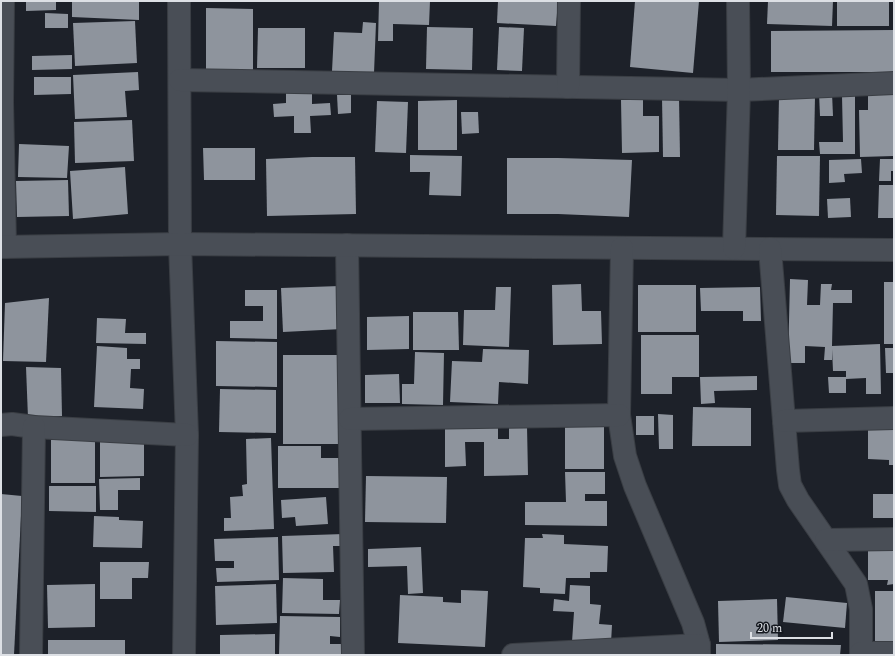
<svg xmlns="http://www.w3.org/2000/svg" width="895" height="656" font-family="Spectral,serif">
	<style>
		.building { fill: #8e949d }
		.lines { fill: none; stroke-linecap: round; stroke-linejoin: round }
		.street-casing { stroke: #3a3e44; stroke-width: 24 }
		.street { stroke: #494e56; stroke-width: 22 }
	</style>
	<rect width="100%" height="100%" fill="#1d2129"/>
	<g class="building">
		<polygon points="26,1 56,1 56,10 26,11"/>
		<polygon points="72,1 139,2 139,20 72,17"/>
		<polygon points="379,1 430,1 429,25 393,24 393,41 378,41"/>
		<polygon points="498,1 558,1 556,26 497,23"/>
		<polygon points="635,1 699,1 693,73 630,67"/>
		<polygon points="768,1 833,1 832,26 767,24"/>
		<rect x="837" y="1" width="52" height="25"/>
		<polygon points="206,8 253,9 253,73 206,73"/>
		<polygon points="45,13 68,14 68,28 45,28"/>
		<polygon points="135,21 137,63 75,66 73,23"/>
		<polygon points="363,22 376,23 374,73 332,71 334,32 362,33"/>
		<polygon points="427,27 473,28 472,70 426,69"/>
		<polygon points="499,27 524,28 522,71 497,70"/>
		<polygon points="258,28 305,28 305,68 257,68"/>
		<polygon points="893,30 894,72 771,72 771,31"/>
		<polygon points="72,55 72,69 32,70 32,56"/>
		<polygon points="138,72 139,90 125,91 127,117 75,119 73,75"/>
		<polygon points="34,77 71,77 71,94 34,95"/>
		<polygon points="312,89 312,104 330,103 331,115 310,116 311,133 294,133 294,116 274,117 273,104 286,103 286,90"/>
		<polygon points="819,93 832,93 833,116 820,116"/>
		<polygon points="868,93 894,93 894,156 860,157 859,110 868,110"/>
		<polygon points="337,95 351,95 351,113 338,114"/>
		<polygon points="779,96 815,96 814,150 778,150"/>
		<polygon points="842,96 855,96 855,154 820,154 819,142 843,142"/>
		<polygon points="662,97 679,97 680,157 663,157"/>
		<polygon points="457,100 457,150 418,150 418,101"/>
		<polygon points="621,100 643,100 643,116 659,116 659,152 622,153"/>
		<polygon points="377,101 408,102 406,153 375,152"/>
		<polygon points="461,112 478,112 479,133 462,134"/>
		<polygon points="132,120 134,161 75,163 74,122"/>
		<polygon points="19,144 69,146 67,178 18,177"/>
		<polygon points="203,148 255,148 255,180 204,180"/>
		<polygon points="410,155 462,156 461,196 429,195 430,172 410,172"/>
		<polygon points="777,156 820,156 819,216 776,215"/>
		<polygon points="312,157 355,157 356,214 267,216 266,159"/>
		<polygon points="507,158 558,158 632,160 629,217 558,214 507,214"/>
		<polygon points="861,159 862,173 844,174 845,182 829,183 829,160"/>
		<polygon points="880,159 894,159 894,171 891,171 891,181 879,181"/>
		<polygon points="125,167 128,214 73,219 70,171"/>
		<polygon points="68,180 69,216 17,217 16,181"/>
		<polygon points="879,185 894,185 894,218 878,218"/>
		<polygon points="850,198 851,217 828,218 827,199"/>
		<polygon points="790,279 808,280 807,305 820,305 821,284 832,284 831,290 852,290 852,303 833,303 832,346 880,344 881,394 866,394 866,378 846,379 846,393 829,393 828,377 846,377 846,371 833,371 832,349 832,360 824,360 825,347 805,346 805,363 788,363"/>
		<rect x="884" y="282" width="10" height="62"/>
		<polygon points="581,284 582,311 601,311 602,344 553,345 552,285"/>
		<rect x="638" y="285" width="58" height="47"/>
		<polygon points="340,286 342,329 283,332 281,288"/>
		<polygon points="496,287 511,287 509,347 463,345 464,310 495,310"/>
		<polygon points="760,287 761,321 743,321 743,311 701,311 700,288"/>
		<polygon points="245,290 277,290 277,339 230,338 230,321 263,321 263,306 245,306"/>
		<polygon points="49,298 46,362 3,361 5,303"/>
		<polygon points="413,312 458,312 459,350 413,350"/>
		<polygon points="409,316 409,349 367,350 367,317"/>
		<polygon points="97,318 126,319 125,333 146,333 146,344 96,343"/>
		<polygon points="641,335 699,335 699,377 672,377 672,394 641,394"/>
		<polygon points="216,341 277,342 277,387 216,386"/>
		<polygon points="97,346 127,348 127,359 140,359 140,369 131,369 130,388 144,389 143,409 94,407"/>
		<polygon points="885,348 894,348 894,373 886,373"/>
		<polygon points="483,349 529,350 528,384 499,382 498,404 450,402 452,361 482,362"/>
		<polygon points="415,352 444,353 443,405 402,404 402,384 414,384"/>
		<polygon points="283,355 340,355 341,444 283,444"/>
		<polygon points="26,367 61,368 62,416 28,418"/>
		<polygon points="399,374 400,403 365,403 365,375"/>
		<polygon points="757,376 757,390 714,391 715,403 701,404 700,377"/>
		<polygon points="220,389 276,390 276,433 219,432"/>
		<polygon points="693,407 751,408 751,446 692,446"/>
		<polygon points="658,414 673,415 673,449 659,449"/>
		<rect x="636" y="416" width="18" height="19"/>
		<polygon points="498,422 498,439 509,439 509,427 527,426 528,475 484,476 484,442 465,442 466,466 445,467 445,424"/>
		<polygon points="604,422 604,469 565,469 565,423"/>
		<polygon points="868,422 894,422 894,465 889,465 889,460 868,459"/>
		<polygon points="271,438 274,529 224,531 224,518 231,518 230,497 243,496 242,485 247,484 246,439"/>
		<polygon points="95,439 95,483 51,483 51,440"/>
		<polygon points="144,440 144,476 100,477 100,441"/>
		<polygon points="278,446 321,446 321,458 339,458 339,488 278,488"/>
		<polygon points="565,472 605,472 605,494 585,494 585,501 607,501 607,526 525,525 525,502 566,502"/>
		<polygon points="366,476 447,477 446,523 365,522"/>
		<polygon points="140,478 140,490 118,490 118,510 100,510 99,479"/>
		<polygon points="49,486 96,486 96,512 49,511"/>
		<polygon points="1,494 22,496 14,655 1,655"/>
		<rect x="873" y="494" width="21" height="24"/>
		<polygon points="326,497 328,524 296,526 295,517 282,518 281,500"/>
		<polygon points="94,516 119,517 119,520 143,521 142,548 93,547"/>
		<polygon points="344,534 344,546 333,546 334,572 283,573 282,536"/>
		<polygon points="542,534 564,535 564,544 608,546 607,572 590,572 590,578 566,578 565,594 540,593 540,588 523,587 525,538 543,538"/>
		<polygon points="278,537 279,580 217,582 216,568 234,568 234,561 215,561 214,539"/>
		<polygon points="894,543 894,584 887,585 888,580 868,580 868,544"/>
		<polygon points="421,547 423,593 408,594 407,566 368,567 368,549"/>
		<polygon points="100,562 149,562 148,578 132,578 132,599 100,599"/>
		<polygon points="283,578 323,579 323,600 340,600 339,614 282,613"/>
		<polygon points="95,584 95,627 48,628 47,585"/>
		<polygon points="276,584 277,623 216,625 215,586"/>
		<polygon points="570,585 590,586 590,604 601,605 599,624 612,625 611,643 572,642 574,612 553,611 554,599 569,601"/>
		<polygon points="461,590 488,591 485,647 398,643 400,595 443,597 443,602 461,603"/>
		<rect x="875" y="591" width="19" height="50"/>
		<polygon points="786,597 847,603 845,628 783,622"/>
		<polygon points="777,599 778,640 719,642 718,601"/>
		<polygon points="280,616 340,617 340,637 330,636 330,644 343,644 343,655 279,655"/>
		<polygon points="275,634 275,655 220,655 220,635"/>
		<rect x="48" y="640" width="77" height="15"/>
		<polygon points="716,644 841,645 840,655 716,655"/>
	</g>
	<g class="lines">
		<defs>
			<g id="street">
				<polyline points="3,1 2,102 5,247"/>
				<polyline points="179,1 180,244 187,435 184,655"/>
				<polyline points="180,80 739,90 894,83"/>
				<polyline points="568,87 569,1"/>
				<polyline points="347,245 353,655"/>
				<polyline points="1,247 180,244 894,250"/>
				<polyline points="622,248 619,415 625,456 635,486 693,623 699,645 699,655"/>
				<polyline points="734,248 739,90 738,1"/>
				<polyline points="770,249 788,470 790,485 798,500 856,584 861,609 861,655"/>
				<polyline points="350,419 619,415"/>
				<polyline points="784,421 894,418"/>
				<polyline points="1,425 12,424 34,427 187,435"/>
				<polyline points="826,540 894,539"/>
				<polyline points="861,653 894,653"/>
				<polyline points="31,655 34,427"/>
				<polyline points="513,655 699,645"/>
			</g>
		</defs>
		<use href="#street" class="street-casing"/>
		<use href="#street" class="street"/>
	</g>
	<rect width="895" height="656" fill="none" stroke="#dde0e5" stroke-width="4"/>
	<path d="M751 632v6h81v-6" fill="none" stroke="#dde0e5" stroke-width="2"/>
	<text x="757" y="632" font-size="12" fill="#dde0e5" stroke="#14181f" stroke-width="3" paint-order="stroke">20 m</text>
</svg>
